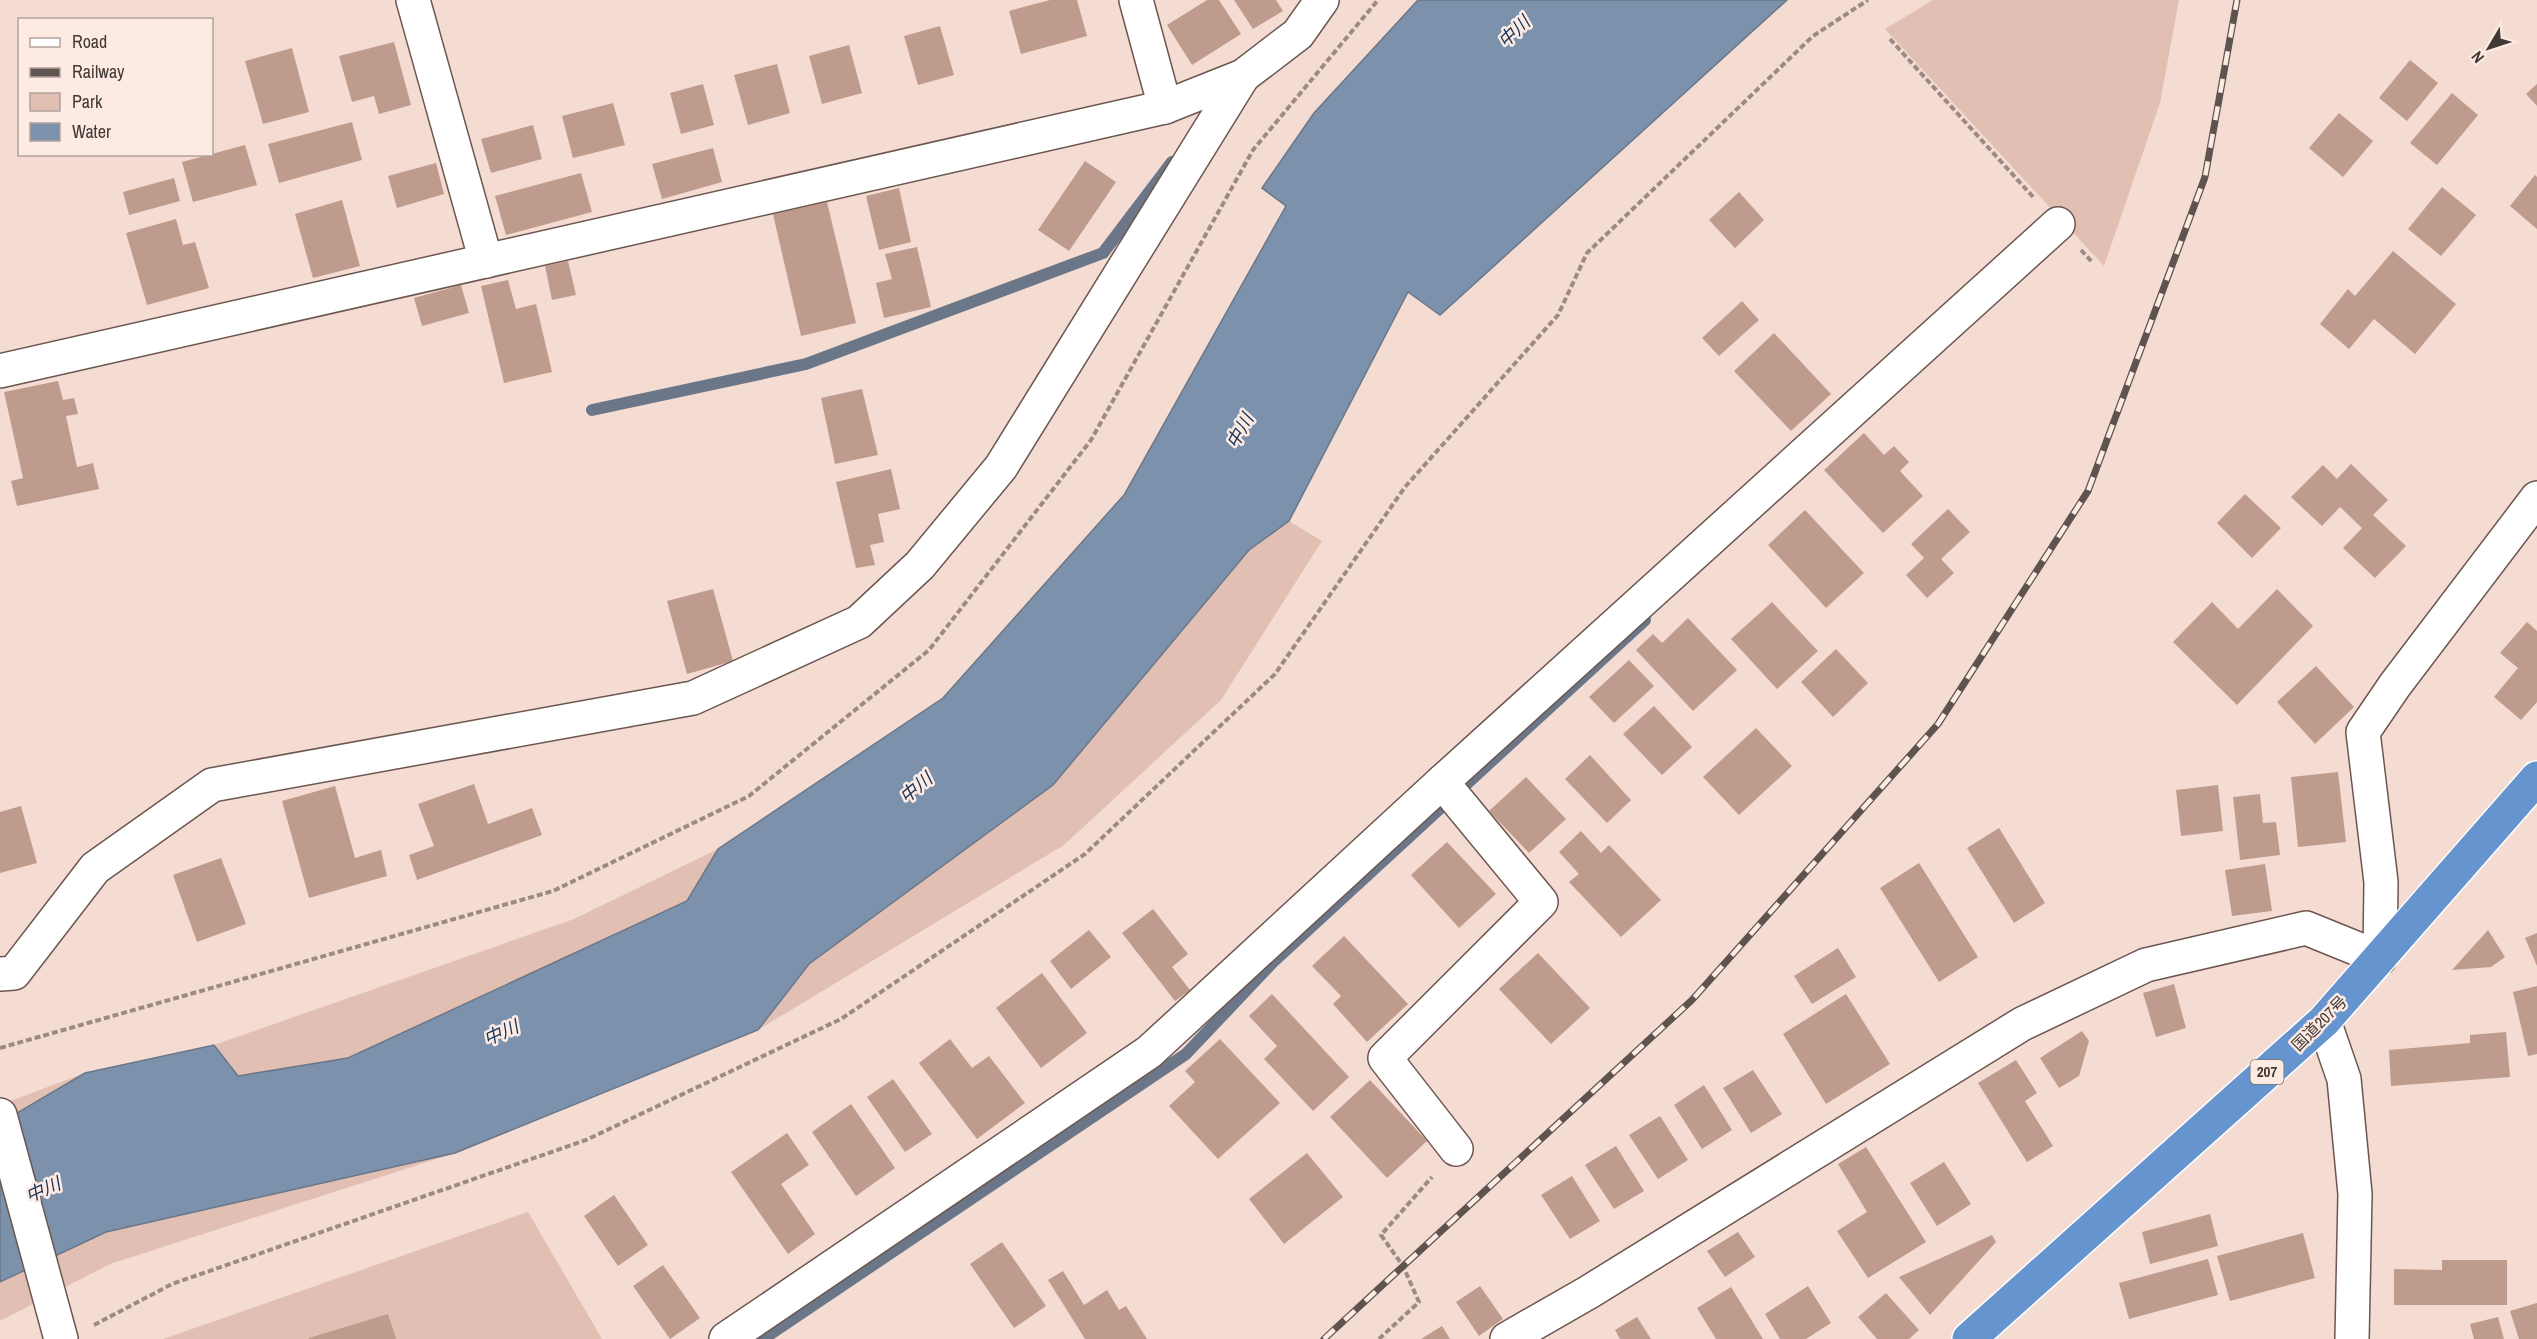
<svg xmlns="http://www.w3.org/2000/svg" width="2537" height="1339" font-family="'Archivo Narrow','Noto Sans JP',sans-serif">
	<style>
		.green { fill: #e2bfb3 }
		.water { fill: #7c91ac; stroke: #6b7788; stroke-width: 1.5 }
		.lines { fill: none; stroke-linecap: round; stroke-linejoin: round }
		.stream { stroke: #6b7788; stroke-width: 12 }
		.building { fill: #bf9b8e }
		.street-casing { stroke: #6c5750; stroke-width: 36 }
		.secondary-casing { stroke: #6c5750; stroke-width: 36 }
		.highway-casing { stroke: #fff; stroke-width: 36 }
		.path { stroke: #9c8b85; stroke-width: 4; stroke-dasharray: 6 3; stroke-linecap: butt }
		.street { stroke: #fff; stroke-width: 33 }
		.secondary { stroke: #fff; stroke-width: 33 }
		.highway { stroke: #6694ce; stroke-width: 33 }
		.rail-casing { stroke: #5e534e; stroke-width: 7 }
		.rail { stroke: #fdeae3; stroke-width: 4.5; stroke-dasharray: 14; stroke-linecap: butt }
		.labels { text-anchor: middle; stroke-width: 5; stroke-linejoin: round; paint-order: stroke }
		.shield { fill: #fdeae3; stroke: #7a6e69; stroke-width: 1.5 }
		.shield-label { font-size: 15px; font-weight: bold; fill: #423935 }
		.street-label { font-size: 16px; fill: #423935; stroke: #fdeae3 }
		.water-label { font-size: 18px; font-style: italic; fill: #133359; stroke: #fdeae3 }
	</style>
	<rect width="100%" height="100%" fill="#f4dcd3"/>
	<g class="green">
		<polygon points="1933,0 2179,0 2160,103 2104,266 1885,29"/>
		<polygon points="1289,521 1322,541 1221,700 1064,845 758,1030 455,1153 110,1264 0,1321 0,1244 1053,785 1249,550"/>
		<polygon points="718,849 687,901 348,1058 0,1159 0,1105 85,1073 214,1045 574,919"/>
		<polygon points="528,1212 602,1339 163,1339"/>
	</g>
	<polygon class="water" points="1418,0 1787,0 1440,315 1408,292 1289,521 1249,550 1053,785 809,964 758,1030 455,1153 106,1232 0,1282 0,1123 85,1073 214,1045 238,1076 348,1058 687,901 718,849 943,698 1124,495 1286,206 1262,188 1314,113"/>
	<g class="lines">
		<g class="stream">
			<polyline points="592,410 806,364 1103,253 1172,162"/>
			<polyline points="763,1339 1186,1054 1274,961 1645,620"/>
		</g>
	</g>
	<g class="building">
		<polygon points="1050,0 1077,0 1087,36 1021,54 1009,11"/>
		<polygon points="1207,0 1219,0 1241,34 1192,65 1167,25"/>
		<polygon points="1234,0 1276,0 1283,11 1253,29"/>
		<polygon points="940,26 954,75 918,85 904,36"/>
		<polygon points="394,42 411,105 379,114 374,96 352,102 339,56"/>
		<polygon points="849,45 862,93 822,104 809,56"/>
		<polygon points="292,48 309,112 263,124 245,61"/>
		<polygon points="2410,60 2438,83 2407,121 2379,98"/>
		<polygon points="777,64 790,113 748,125 734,75"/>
		<polygon points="703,84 714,125 681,134 670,93"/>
		<polygon points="2537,84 2537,106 2526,94"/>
		<polygon points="2452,93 2478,115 2437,165 2410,143"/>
		<polygon points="613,103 625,145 573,158 562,116"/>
		<polygon points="2339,113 2373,141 2343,177 2309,148"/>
		<polygon points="352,122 362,160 279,183 268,144"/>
		<polygon points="533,125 542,159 491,173 481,139"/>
		<polygon points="245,145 257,185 193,202 182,162"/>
		<polygon points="713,148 722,182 662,199 652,164"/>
		<polygon points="1085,161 1116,182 1069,251 1038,230"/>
		<polygon points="436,163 444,194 397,208 388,176"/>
		<polygon points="581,173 592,212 506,235 495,196"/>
		<polygon points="2535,175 2537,177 2537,229 2510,206"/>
		<polygon points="174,178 180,201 129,215 123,192"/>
		<polygon points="2442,187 2476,215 2441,256 2408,229"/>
		<polygon points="899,188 911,242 879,250 866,196"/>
		<polygon points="1739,192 1764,220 1735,248 1709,220"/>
		<polygon points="342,200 360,266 313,278 295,214"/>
		<polygon points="827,202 856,323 801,336 773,214"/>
		<polygon points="176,219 183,245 195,242 209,288 147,305 126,233"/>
		<polygon points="917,247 931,307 884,318 876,283 892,279 885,254"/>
		<polygon points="2393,251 2456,304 2415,354 2374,319 2349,349 2320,324 2348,289 2355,296"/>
		<polygon points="568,261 576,295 552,300 545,266"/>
		<polygon points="508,280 516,309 536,304 552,372 504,383 481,286"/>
		<polygon points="461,285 469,313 422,326 414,298"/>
		<polygon points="1742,301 1759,320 1719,356 1702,338"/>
		<polygon points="1774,333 1831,394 1791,431 1734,371"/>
		<polygon points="58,381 63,400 74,398 78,414 66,416 77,467 93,463 99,489 17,506 11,481 23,478 4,392"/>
		<polygon points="862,389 878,455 835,464 821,398"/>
		<polygon points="1864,433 1884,455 1894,446 1909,462 1900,471 1923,496 1883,533 1824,470"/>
		<polygon points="2351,464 2388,500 2373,515 2406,546 2375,578 2343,548 2362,528 2340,507 2322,526 2291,497 2323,465 2337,479"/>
		<polygon points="891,469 900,509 878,514 884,542 870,545 875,565 856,568 836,482"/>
		<polygon points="2245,494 2281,528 2252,558 2217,523"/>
		<polygon points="1948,509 1970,532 1941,559 1954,573 1927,598 1906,575 1924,558 1911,544"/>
		<polygon points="1805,510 1864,573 1826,608 1768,545"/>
		<polygon points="713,589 733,661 687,674 667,601"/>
		<polygon points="2277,589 2313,626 2237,705 2173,642 2212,602 2238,629"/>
		<polygon points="1772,602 1818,651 1777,689 1731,639"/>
		<polygon points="1688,618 1737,670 1693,711 1636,650 1653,634 1662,643"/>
		<polygon points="2527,622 2537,631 2537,702 2521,720 2494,697 2518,668 2500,653"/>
		<polygon points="1836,649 1868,683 1833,717 1801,682"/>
		<polygon points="1629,660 1654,686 1614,723 1589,697"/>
		<polygon points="2316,666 2354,707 2315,744 2277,702"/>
		<polygon points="1654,706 1692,747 1662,775 1623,734"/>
		<polygon points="1756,728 1792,766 1739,815 1703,777"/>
		<polygon points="1590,755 1631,800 1607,823 1565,779"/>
		<polygon points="2338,772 2346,842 2298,847 2291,777"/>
		<polygon points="1526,777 1566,819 1529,853 1489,811"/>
		<polygon points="474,784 488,824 532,808 542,835 417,880 409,855 434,846 418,804"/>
		<polygon points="2218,785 2223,831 2181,836 2176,790"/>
		<polygon points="335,786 355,858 381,850 387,876 309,898 282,801"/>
		<polygon points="2260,794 2263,823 2276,822 2280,855 2240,860 2233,797"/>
		<polygon points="21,806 37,863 0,873 0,812"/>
		<polygon points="1999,828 2045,903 2014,923 1967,848"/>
		<polygon points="1581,831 1601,853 1609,845 1661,900 1621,937 1569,882 1579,874 1559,852"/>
		<polygon points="1447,842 1496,894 1459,928 1411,875"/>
		<polygon points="221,858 246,924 197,942 173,875"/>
		<polygon points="1919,863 1978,957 1939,982 1880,888"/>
		<polygon points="2265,864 2272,911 2232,916 2225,870"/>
		<polygon points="1153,909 1188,954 1172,967 1190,990 1175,1001 1122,933"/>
		<polygon points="1089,930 1111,957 1071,989 1050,961"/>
		<polygon points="2488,930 2505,957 2491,967 2452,970"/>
		<polygon points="2537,933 2537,966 2525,938"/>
		<polygon points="1344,936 1408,1004 1367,1042 1333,1004 1341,996 1312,966"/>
		<polygon points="1838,948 1856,977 1812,1004 1794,976"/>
		<polygon points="1538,953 1590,1008 1551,1044 1499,989"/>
		<polygon points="1042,973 1087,1033 1041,1068 996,1008"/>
		<polygon points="2174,984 2186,1028 2156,1037 2143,993"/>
		<polygon points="2537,986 2537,1054 2528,1056 2513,992"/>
		<polygon points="1272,994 1349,1077 1313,1111 1264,1059 1277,1046 1249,1016"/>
		<polygon points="1846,994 1890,1064 1826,1104 1783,1034"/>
		<polygon points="2082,1031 2089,1041 2079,1076 2059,1088 2040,1058"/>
		<polygon points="2506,1032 2510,1077 2391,1086 2389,1050 2470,1043 2470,1035"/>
		<polygon points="950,1039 972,1068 989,1056 1025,1103 977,1139 919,1063"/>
		<polygon points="1220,1039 1280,1103 1218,1159 1169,1106 1195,1082 1185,1071"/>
		<polygon points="2016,1060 2037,1093 2025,1101 2053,1146 2027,1162 1978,1083"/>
		<polygon points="1753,1070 1782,1114 1751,1133 1723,1088"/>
		<polygon points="893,1079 932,1134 905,1152 867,1097"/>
		<polygon points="1370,1080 1427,1141 1387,1178 1330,1117"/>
		<polygon points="1704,1085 1732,1130 1702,1149 1674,1105"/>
		<polygon points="851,1104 895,1168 856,1196 812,1132"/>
		<polygon points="1660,1116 1688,1160 1658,1179 1629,1135"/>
		<polygon points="787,1133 809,1165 781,1184 815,1234 788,1254 731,1172"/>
		<polygon points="1616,1146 1644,1191 1614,1209 1585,1165"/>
		<polygon points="1866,1147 1926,1242 1868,1278 1837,1231 1867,1212 1838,1164"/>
		<polygon points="1307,1153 1343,1197 1284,1244 1249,1199"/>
		<polygon points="1944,1162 1971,1204 1937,1226 1910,1183"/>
		<polygon points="1572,1176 1600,1221 1570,1239 1541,1195"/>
		<polygon points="614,1195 648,1245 618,1266 584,1216"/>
		<polygon points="2210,1214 2218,1246 2150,1264 2142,1232"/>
		<polygon points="1738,1232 1755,1257 1725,1277 1707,1251"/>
		<polygon points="2303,1233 2315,1278 2230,1301 2217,1256"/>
		<polygon points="1992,1235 1996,1242 1930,1315 1899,1277"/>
		<polygon points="1002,1242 1046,1306 1014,1328 970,1264"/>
		<polygon points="2208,1259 2218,1295 2129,1319 2119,1283"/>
		<polygon points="2442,1260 2507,1260 2507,1305 2394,1305 2394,1269 2442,1270"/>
		<polygon points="663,1265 700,1318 670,1339 633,1286"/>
		<polygon points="1063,1271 1084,1305 1107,1290 1119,1310 1126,1306 1147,1339 1085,1339 1048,1280"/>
		<polygon points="1480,1286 1503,1319 1479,1336 1456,1302"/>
		<polygon points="1808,1286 1831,1323 1806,1339 1780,1339 1765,1314"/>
		<polygon points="1731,1287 1763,1339 1716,1339 1697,1308"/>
		<polygon points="1886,1293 1919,1330 1909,1339 1877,1339 1858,1317"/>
		<polygon points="2537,1303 2537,1339 2519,1339 2510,1311"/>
		<polygon points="388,1314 396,1339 309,1339 309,1338"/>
		<polygon points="1637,1317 1651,1339 1620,1339 1615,1330"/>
		<polygon points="2498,1317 2504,1339 2474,1339 2470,1324"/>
		<polygon points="1442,1326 1450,1339 1421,1339"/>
	</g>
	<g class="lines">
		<defs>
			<g id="street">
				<polyline points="413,0 486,261"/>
				<polyline points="1136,0 1165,107"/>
				<polyline points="0,371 1165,107 1243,76 1298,34 1322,0"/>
				<polyline points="1442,782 1541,902 1385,1058 1456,1149"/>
				<polyline points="0,974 14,973 95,868 212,785 693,698 859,622 920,565 1001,467 1243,76"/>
				<polyline points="0,1115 61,1339"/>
				<polyline points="726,1339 1149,1052 1442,782 2058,224"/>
				<polyline points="1507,1339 1589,1292 2022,1024 2146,965 2306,928 2380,958 2381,882 2363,732 2395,685 2537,498"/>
			</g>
			<polyline id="secondary" points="2324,1021 2344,1079 2355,1194 2352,1339"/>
			<polyline id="highway" points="1969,1339 2324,1021 2537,778"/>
		</defs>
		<use href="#street" class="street-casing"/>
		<use href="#secondary" class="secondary-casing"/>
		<use href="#highway" class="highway-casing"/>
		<g class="path">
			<polyline points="1890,39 2034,198"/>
			<polyline points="2081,250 2093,263"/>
			<polyline points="0,1048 553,891 749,796 929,650 1091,440 1253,150 1378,0"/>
			<polyline points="94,1325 172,1284 586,1140 841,1019 1085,854 1275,674 1405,487 1558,315 1587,253 1813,36 1868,0"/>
			<polyline points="1379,1339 1419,1302 1403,1266 1381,1235 1432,1177"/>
		</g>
		<use href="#street" class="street"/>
		<use href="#secondary" class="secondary"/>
		<use href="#highway" class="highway"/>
		<defs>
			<polyline id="rail" points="1324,1339 1692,1000 1938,724 2088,491 2205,177 2237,0"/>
		</defs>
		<use href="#rail" class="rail-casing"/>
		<use href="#rail" class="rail"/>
	</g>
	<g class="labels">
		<rect class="shield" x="2250.5" y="1060" width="33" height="24" rx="4.5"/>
		<g class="shield-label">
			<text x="2267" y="1077">207</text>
		</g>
		<g class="street-label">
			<text transform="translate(2319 1023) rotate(-45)" y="6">国道207号</text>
		</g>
		<g class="water-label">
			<text transform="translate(1514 32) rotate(-44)" y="6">中川</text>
			<text transform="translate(1240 431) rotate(-61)" y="6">中川</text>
			<text transform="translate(916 788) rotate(-40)" y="6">中川</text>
			<text transform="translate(501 1033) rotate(-24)" y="6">中川</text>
			<text transform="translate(43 1190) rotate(-24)" y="6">中川</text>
		</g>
	</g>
	<rect x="18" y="18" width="195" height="138" fill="#fdeae3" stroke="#b2a39d" stroke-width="1.5"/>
	<rect x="30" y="38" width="30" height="9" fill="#ffffff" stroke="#b2a39d" stroke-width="1.5"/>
	<text x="72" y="48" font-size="18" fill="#423935">Road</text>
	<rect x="30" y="68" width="30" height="9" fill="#5e534e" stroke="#b2a39d" stroke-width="1.5"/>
	<text x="72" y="78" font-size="18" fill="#423935">Railway</text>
	<rect x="30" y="93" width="30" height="18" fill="#e2bfb3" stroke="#b2a39d" stroke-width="1.5"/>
	<text x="72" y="108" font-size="18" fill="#423935">Park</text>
	<rect x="30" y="123" width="30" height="18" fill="#7c91ac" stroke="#b2a39d" stroke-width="1.5"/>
	<text x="72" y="138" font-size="18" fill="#423935">Water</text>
	<g transform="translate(2489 48) rotate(231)" stroke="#fdeae3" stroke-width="4.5" paint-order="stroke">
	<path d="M0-4.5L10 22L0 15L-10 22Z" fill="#423935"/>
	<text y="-9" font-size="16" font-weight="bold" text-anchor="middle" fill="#423935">N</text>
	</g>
</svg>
